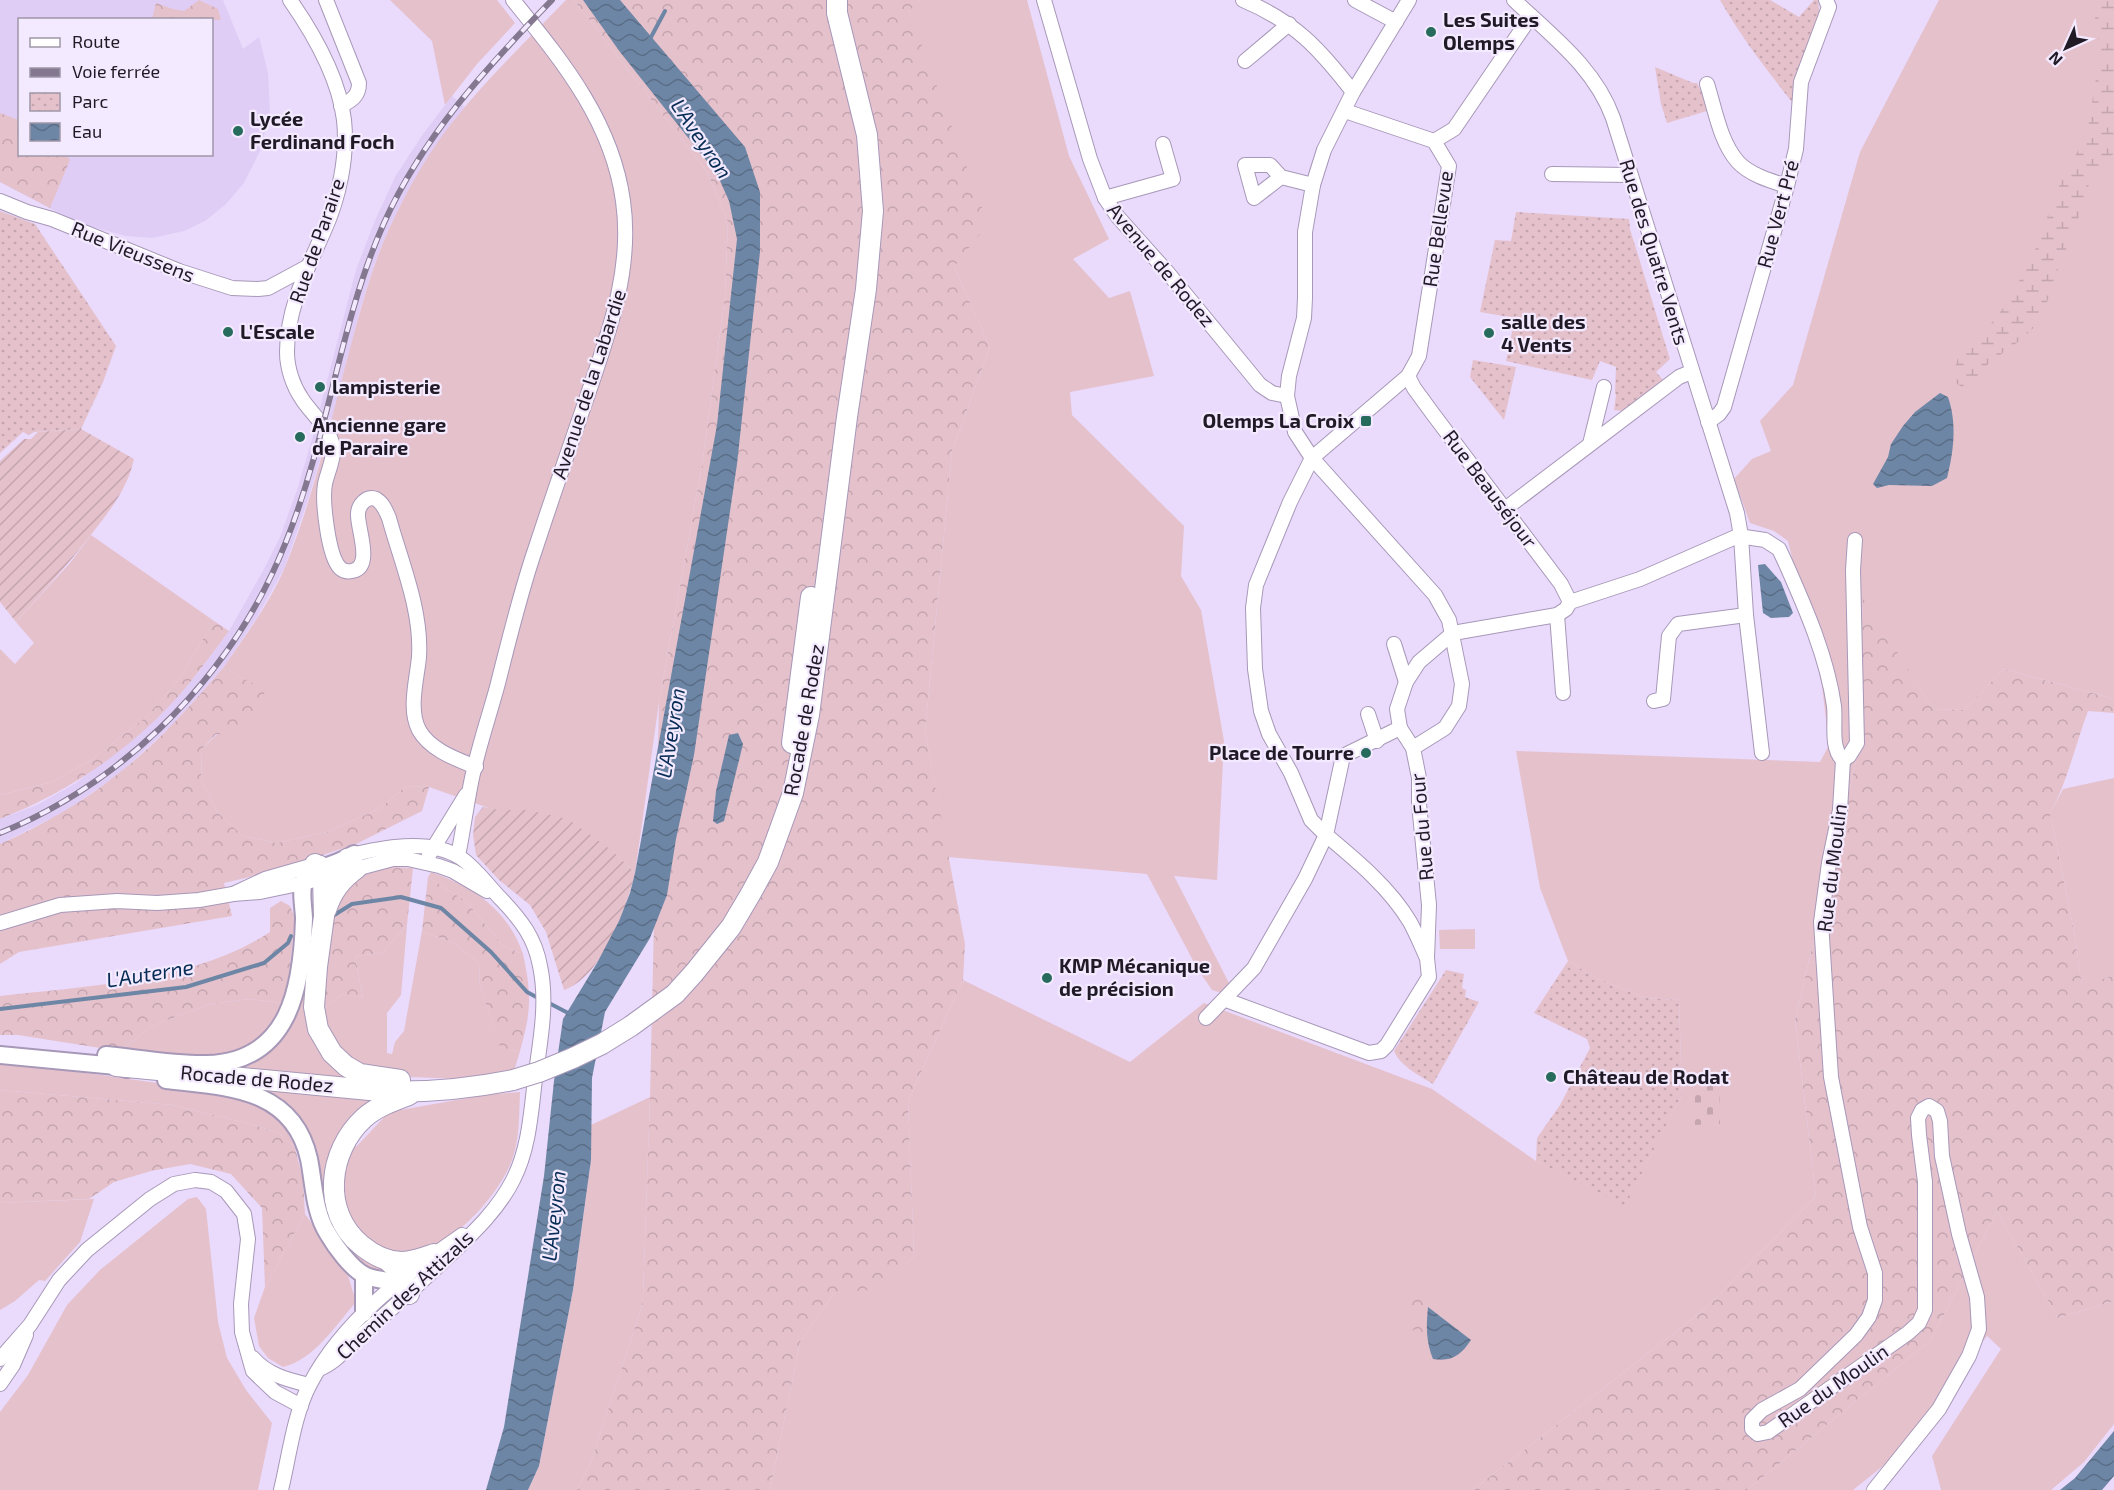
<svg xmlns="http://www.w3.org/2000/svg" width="2114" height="1490" font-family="'Exo 2',sans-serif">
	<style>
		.built { fill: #e0cdf6; fill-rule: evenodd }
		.grass { fill: #e5c1cc }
		.forest { fill: url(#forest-crowns) }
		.wetland { fill: url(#wetland-marsh) }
		.cemetery { fill: url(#cemetery-stones) }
		.park { fill: url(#park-dots) }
		.garden { fill: url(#garden-furrows) }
		.water { fill: url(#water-waves) }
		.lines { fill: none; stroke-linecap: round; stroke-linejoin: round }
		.stream { stroke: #6e86a5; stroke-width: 4 }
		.minor-casing { stroke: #a798b8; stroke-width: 16 }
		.major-casing { stroke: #a798b8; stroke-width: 20 }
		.highway-casing { stroke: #a798b8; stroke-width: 22 }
		.minor { stroke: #fff; stroke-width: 14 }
		.major { stroke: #fff; stroke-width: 16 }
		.highway { stroke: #fff; stroke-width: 20 }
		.rail-casing { stroke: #83788f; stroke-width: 6 }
		.rail { stroke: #f4eaff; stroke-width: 4; stroke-dasharray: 11; stroke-linecap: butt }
		.highway-bridge-casing { stroke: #a798b8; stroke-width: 22; stroke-linecap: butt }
		.highway-bridge { stroke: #fff; stroke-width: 20 }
		.poi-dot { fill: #276b5c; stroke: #f4eaff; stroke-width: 2 }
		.labels { text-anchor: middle; stroke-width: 4.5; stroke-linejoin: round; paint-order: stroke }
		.poi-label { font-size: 20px; font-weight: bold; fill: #201a26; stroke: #f4eaff; text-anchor: start }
		.street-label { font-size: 20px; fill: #201a26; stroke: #f4eaff }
		.water-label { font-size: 21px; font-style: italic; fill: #072c55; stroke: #f4eaff }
	</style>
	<defs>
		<pattern id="forest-crowns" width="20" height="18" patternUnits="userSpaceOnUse" patternTransform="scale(1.5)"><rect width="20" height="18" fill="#e5c1cc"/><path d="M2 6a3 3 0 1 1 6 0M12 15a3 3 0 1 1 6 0" fill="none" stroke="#c4a5af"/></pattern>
		<pattern id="wetland-marsh" width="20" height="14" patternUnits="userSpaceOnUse" patternTransform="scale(1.5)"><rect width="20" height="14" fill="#e5c1cc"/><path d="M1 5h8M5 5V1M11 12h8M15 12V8" fill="none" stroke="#c4a5af"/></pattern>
		<pattern id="cemetery-stones" width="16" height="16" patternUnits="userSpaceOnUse" patternTransform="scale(1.5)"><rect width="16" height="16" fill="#e5c1cc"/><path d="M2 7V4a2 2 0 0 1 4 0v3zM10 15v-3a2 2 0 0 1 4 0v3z" fill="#c4a5af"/></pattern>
		<pattern id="park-dots" width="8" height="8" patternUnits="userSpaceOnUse" patternTransform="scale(1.5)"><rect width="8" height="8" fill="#e5c1cc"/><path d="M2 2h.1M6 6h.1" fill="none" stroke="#c4a5af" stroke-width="1.8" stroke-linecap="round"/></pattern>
		<pattern id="garden-furrows" width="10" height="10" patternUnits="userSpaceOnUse" patternTransform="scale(1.5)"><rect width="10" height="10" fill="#e5c1cc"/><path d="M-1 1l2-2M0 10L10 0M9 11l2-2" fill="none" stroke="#c4a5af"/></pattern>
		<pattern id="water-waves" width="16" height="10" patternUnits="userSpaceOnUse" patternTransform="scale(1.5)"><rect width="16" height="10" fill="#6e86a5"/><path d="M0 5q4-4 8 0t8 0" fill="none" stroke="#5a6d86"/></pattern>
	</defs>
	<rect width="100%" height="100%" fill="#eadafc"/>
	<g class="built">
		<path d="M0 0H223L243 49 259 37 268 73 270 112 260 151 244 183 226 204 205 221 184 231 152 238 126 236 78 223 0 182ZM20 20H212V154H20Z"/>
		<polygon points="452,96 465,107 430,155 405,196 388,231 374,265 360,310 332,420 320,408 356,270 374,223 395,177 423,134"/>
		<polygon points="315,429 325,443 308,500 284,569 256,619 223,668 173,724 120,773 64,812 0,844 0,819 37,805 76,783 106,760 140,733 175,700 201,669 229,631 264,569 280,537 298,487"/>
	</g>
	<g class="grass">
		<polygon points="390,0 497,0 515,23 477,64 445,105 432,41"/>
		<path d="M566 0H574L707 172 728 222 725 296 702 465 659 702 635 873 614 852 429 787 406 786 379 809 327 832 277 843 243 836 217 812 201 780 202 749 263 689 223 668C245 636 270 603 285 567 311 503 328 434 345 367 358 320 369 273 389 229 408 188 431 147 460 113 493 73 530 37 566 0Z"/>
		<polygon points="920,0 1027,0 1069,156 1109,239 1073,259 1109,298 1130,291 1154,376 1070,392 1072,415 1184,526 1181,576 1201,610 1224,741 1217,880 1174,876 1230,985 1222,993 1212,990 1197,968 1147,874 948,857 925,731 952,451 990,347 954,267 909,10"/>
		<polygon points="1939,0 2114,0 2114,699 2004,669 1964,710 1933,709 1863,600 1856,762 1795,1020 1816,1196 1706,1308 1473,1490 770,1490 800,1342 834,1293 881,1288 914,1256 908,1101 963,980 1130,1062 1204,1003 1432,1089 1536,1161 1625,1205 1682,1095 1679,1000 1645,998 1596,978 1568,961 1540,888 1516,751 1820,762 1829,745 1822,686 1788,541 1774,531 1750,523 1734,479 1752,459 1771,451 1760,421 1793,385 1860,152"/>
		<polygon points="91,535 214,621 177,682 145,718 91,760 52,782 0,795 0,649 15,664 34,643 16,622 70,563"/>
		<polygon points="2114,778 2114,975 2082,987 2074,931 2050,813 2063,789"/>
		<path d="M431 872C474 887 508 910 523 954L503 946 467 902 428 877Z"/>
		<polygon points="317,884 308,1009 355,1079 234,1069 270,1047 311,916 315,885"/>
		<polygon points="407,925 401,995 387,1013 387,1053 392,1054 395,1042 404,1031 422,931 453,943 479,963 480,986 501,1049 520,1051 514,1071 464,1079 410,1077 389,1074 351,1062 327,1034 323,1009 343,994 363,998 355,956 382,953"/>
		<polygon points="1475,929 1475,949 1440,949 1439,930"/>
		<path d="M250 999 283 1003C277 1018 268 1035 255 1044 221 1067 157 1054 119 1051L154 1025 210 1004Z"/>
		<path d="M0 1064C61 1069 121 1077 182 1087 210 1092 242 1094 266 1108 281 1117 289 1133 295 1148L279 1133 254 1125 173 1105 0 1090Z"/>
		<polygon points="255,1086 383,1099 360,1114 330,1193 393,1273 374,1271 353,1257 326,1219 314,1159"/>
		<path d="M520 1092C519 1114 520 1138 512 1160 498 1197 452 1246 412 1255 406 1256 399 1254 394 1253 362 1248 340 1214 341 1182 341 1170 347 1155 350 1142L356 1147 389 1112 485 1095Z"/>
		<polygon points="650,1097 643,1297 641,1309 591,1462 577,1490 528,1490 539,1466 573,1290 591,1160 591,1125"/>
		<polygon points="197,1197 206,1209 218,1322 227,1358 246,1390 272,1423 258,1490 0,1490 0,1412 28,1375 67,1305 100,1270 188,1199"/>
		<polygon points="94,1199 80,1242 45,1281 39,1280 15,1301 0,1310 0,1203"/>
		<polygon points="1997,1211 2058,1318 2114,1301 2114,1424 2084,1462 2051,1490 1941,1490 1932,1456 2001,1349 1987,1336 1888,1462 1853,1490 1747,1490 1931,1340"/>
		<path d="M305 1214 347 1272 356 1302C335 1326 315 1359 283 1367L268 1358 259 1346 254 1318 265 1287Z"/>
	</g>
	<g class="forest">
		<polygon points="199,0 218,9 221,20 152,19 156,3 173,9 184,11"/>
		<polygon points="574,0 920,0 909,11 988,224 954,267 990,347 952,451 925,731 965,944 963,980 908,1101 914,1256 881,1289 834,1293 800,1342 770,1490 577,1490 591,1462 641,1309 643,1297 650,1097 659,702 702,465 725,296 728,222 707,172"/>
		<polygon points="0,113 19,120 20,154 66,155 70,160 50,208 0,182"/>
		<path d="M1863 598 1933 709 1964 710 2004 669 2114 699V713L2088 711C2075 745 2068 781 2050 813L2074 931 2082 986 2114 975V1301L2058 1318 1997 1211 1931 1340 1747 1490H1473L1706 1308 1816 1196 1795 1020 1856 762Z"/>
		<path d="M214 621 229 631C211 655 194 679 174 701 124 754 68 792 0 819V795L52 782 91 760 145 718 177 682Z"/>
		<path d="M223 668 264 689 265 708 238 735 216 734 202 749 201 780 217 812 243 836 277 843 327 832 379 809 406 786 429 787 422 811 356 844 275 871 224 883 232 916 19 952 0 964V844C43 825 83 802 119 773 158 743 191 705 223 668Z"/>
		<polygon points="391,867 413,868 407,925 382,953 355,956 363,998 343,994 323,1009 333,908 339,887 369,871"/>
		<path d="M428 877 467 902 503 946 523 954C532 995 531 1012 520 1051L501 1050 480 986 479 963 453 943 422 931Z"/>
		<path d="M281 901 290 906 295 917 288 987 283 1003 250 999 210 1004 154 1025 119 1051 18 1035H0V996C88 986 195 982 270 932V908Z"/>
		<polygon points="0,1090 173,1105 254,1125 279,1133 295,1148 303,1180 305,1214 265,1287 262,1208 231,1174 190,1164 151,1171 114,1182 89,1199 0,1203"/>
		<polygon points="1415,1292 1457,1325 1425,1305 1424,1341 1416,1338 1403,1298"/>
	</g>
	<polygon class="wetland" points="2087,0 2114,0 2114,153 2091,178 2078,219 2055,277 2041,321 2018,342 1989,363 1977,376 1968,391 1951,380 1959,355 1989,326 2008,302 2034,253 2059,186 2087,134 2100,53 2094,9"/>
	<polygon class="cemetery" points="1693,1077 1719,1077 1720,1124 1693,1125"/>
	<g class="park">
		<path d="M1720 0H1770L1799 17 1814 0H1818L1820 17 1797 75 1792 102C1766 69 1741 37 1720 0Z"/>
		<polygon points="1655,67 1693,83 1697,83 1710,110 1667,123 1661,104"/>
		<polygon points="0,211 35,224 116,346 103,382 81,429 34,432 29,435 23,432 0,453"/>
		<polygon points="1516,212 1629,219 1630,229 1670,359 1656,372 1663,380 1623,411 1614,410 1616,395 1615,393 1616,367 1600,361 1592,380 1506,361 1515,318 1480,312 1495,240 1511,241"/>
		<polygon points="1473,360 1516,367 1504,420 1470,377"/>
		<polygon points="1568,961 1596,978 1645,998 1679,1000 1682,1095 1625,1206 1536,1161 1537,1138 1560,1105 1590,1048 1587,1039 1534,1013"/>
		<path d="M1446 970 1464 974 1462 988 1466 990 1465 997 1479 1002 1433 1084C1419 1075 1401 1067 1394 1051Z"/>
	</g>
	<g class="garden">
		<path d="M81 429 134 459C128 486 114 505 97 527 72 560 44 591 16 622L0 602V461L24 439H31L38 432Z"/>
		<path d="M483 807 499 810H527L568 819 614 852 635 873C626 910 602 977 564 990L546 932 530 905 499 880 476 855 473 835 475 817Z"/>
	</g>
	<g class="water">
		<polygon points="583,0 620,0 745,147 760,192 760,252 737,464 694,755 676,839 667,895 650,938 605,1012 592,1078 591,1160 573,1290 539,1466 528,1490 486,1490 504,1427 544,1176 554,1081 563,1019 597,963 619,921 630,893 635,873 717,425 737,239 729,201 717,174 620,52"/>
		<path d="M1940 393 1948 397C1957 423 1954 451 1947 478L1932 486 1889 485 1877 488 1873 484 1888 457 1891 444 1903 426 1915 412Z"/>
		<polygon points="1765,564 1781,582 1793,613 1789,617 1771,618 1763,613 1758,565"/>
		<polygon points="738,733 743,744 724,821 717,824 713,821 716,791 729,735"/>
		<path d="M1428 1307 1471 1340C1461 1355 1452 1362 1433 1359 1426 1342 1426 1326 1428 1307Z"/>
		<polygon points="2114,1431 2114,1476 2102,1490 2060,1490 2075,1478"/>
	</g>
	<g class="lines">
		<g class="stream">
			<polyline points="650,39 665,11"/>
			<polyline points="331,917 352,904 401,897 441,908 491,952 527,992 540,999"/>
			<polyline points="547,1002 570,1014"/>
			<polyline points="0,1009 186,987 264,963 288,943 291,936"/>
		</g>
		<defs>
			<g id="minor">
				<path d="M290 0C313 33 339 79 344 120 348 156 339 198 324 231 307 270 287 308 287 352 287 368 293 386 302 399 312 415 335 432 333 453 332 464 327 474 325 484 322 500 328 556 340 568 343 571 347 572 352 571 374 567 357 528 358 514 358 506 366 495 376 499 383 503 386 511 389 518 401 562 422 610 419 657 417 679 408 709 419 730 430 750 456 759 476 767"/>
				<path d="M326 0 359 83C359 96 352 100 341 106"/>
				<polyline points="1044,0 1090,159 1105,198 1118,217 1168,273 1260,385 1272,393 1287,396"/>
				<path d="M1243 0C1295 22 1319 48 1353 92"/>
				<polyline points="1355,0 1396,22"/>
				<polyline points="1409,0 1353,92 1324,150 1313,185 1305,232 1305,298 1304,318 1289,376 1287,396 1295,432 1312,458 1435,595 1449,620 1462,684 1459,706 1445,728 1413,748"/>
				<path d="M1514 0C1552 36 1595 68 1613 118L1737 513 1741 536 1746 615 1762 753"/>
				<polyline points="1245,61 1289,24"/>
				<path d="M1707 84C1715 109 1720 142 1738 162 1750 175 1771 181 1787 186"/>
				<polyline points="1434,141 1454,129 1531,16"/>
				<polyline points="1552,174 1630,175"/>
				<polyline points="1281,177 1270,165 1245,165 1254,198 1281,177 1313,185"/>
				<polyline points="1105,198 1173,179 1163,144"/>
				<polyline points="0,201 27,212 52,219 179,271 232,288 258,289 268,288 307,267"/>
				<polyline points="1408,376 1414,388 1433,414 1561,584 1570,602"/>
				<polyline points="1708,422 1719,414 1724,407 1787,186 1796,149 1801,82 1829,7 1826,0"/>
				<polyline points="1590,444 1604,387"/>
				<polyline points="1505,509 1679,377 1691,372"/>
				<polyline points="1557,615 1563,693"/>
				<path d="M1453 633 1557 615 1566 609 1570 602 1640 579 1738 536 1765 540 1779 549 1786 564C1806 609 1827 657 1834 706 1836 723 1830 748 1843 760"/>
				<polyline points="1394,644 1406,682"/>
				<polyline points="1654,701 1663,699 1669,636 1678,624 1746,615"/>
				<polyline points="1368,714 1377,741"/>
				<path d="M1400 728 1343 756 1326 835C1356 860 1390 888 1410 922 1416 933 1421 945 1426 956"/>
				<polyline points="1843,760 1840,810 1829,863 1821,922 1831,1077 1860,1227 1875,1273 1875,1300 1869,1317 1856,1335 1800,1389 1762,1410 1752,1420 1752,1429 1758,1434 1768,1432 1908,1333 1919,1323 1925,1310 1925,1182 1919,1135 1918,1118 1922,1110 1929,1106 1937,1111 1940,1121 1942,1156 1959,1234 1977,1297 1979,1329 1969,1356 1939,1409 1874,1490"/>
				<polyline points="1843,760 1849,756 1857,743 1853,570 1855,540"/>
				<polyline points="429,855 466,795"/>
				<path d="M456 855 459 851C463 830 466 809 470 788 476 754 488 720 497 687 509 640 520 593 536 547 552 498 569 449 586 400 608 335 633 270 623 201 612 121 562 61 513 0"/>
				<polyline points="233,894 265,879 321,863"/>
				<polyline points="0,923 60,905 117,901 157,903 199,900 233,894 260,892 303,883 393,859 408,859 439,866 453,871 487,891"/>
				<polyline points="1226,1000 1369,1053 1381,1051 1387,1045 1429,977 1427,958 1429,905 1419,804 1419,778 1413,748 1400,728 1397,709 1406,682 1419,662 1453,633"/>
				<polyline points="1206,1018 1254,968 1305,879 1326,835 1311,820 1291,773 1269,734 1261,711 1255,669 1253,608 1256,585 1290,502 1312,458 1408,376 1419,356 1449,166 1434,141 1345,111"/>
				<path d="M253 1358C267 1375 289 1380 309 1385"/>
				<polyline points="0,1359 30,1325 59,1280 87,1250 150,1199 174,1184 195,1180 211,1182 226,1191 244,1214 248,1239 241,1304 242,1332 253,1371 275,1392 301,1406"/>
				<path d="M319 1369C337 1362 349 1345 364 1333 393 1308 421 1282 449 1256 472 1234 498 1210 513 1180 529 1149 531 1113 535 1079 540 1042 548 1003 540 966 535 938 521 920 502 900 488 886 477 869 461 858 430 837 379 848 346 856"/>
				<polyline points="0,1384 13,1365 26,1335"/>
				<path d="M281 1490C289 1457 294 1414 310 1384 343 1321 404 1275 462 1235"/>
			</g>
			<g id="major">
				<polyline points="0,1055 116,1066 127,1069"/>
				<path d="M106 1055C137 1058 176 1065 207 1064 290 1062 302 987 304 919 304 907 298 884 308 875 318 867 340 864 354 854"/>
				<path d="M166 1080C226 1087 293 1087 309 1159 314 1184 314 1212 328 1234 335 1246 351 1268 364 1275 373 1280 385 1279 395 1283 400 1285 405 1290 409 1294"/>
				<polyline points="364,1275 364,1313"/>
			</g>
			<g id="highway">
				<polyline points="792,743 811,597"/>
				<polyline points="315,864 323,877 324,916 317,967 314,1007 318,1029 332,1053 346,1066 360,1074 400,1080"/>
				<path d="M326 910C332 891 341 880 357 868"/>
				<polyline points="573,1058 602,1044 631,1026 675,994 694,973 731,927 750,895 768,862 793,793 809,715 847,417 866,289 873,211 867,135 837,13 837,0"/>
				<path d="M116 1066 380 1091C426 1093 468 1089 513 1080"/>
				<path d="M409 1095C393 1101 376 1107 364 1118 328 1151 321 1212 361 1245 373 1255 386 1262 402 1262 413 1262 423 1258 434 1254"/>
				<polyline points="387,1260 399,1271 409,1294"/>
			</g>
		</defs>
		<use href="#minor" class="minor-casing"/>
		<use href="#major" class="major-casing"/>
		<use href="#highway" class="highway-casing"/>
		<use href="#minor" class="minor"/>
		<use href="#major" class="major"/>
		<use href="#highway" class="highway"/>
		<defs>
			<path id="rail" d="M0 833C118 785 218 688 272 574 289 538 302 500 313 461 336 382 350 299 384 223 423 136 486 68 552 0"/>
		</defs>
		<use href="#rail" class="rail-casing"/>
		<use href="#rail" class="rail"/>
		<defs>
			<polyline id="highway-bridge" points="513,1080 539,1072 573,1058"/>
		</defs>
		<use href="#highway-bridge" class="highway-bridge-casing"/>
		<use href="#highway-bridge" class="highway-bridge"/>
	</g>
	<g class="poi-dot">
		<circle cx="1431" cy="32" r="6"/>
		<circle cx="238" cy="131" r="6"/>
		<circle cx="228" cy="332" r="6"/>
		<circle cx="1489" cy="333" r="6"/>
		<circle cx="320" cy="387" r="6"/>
		<rect x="1360" y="415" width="12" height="12" rx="3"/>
		<circle cx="300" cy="437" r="6"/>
		<circle cx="1366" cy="753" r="6"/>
		<circle cx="1047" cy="978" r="6"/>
		<circle cx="1551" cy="1077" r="6"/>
	</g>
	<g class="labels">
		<g class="poi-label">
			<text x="1443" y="27">Les Suites<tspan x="1443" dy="23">Olemps</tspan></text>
			<text x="250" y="126">Lycée<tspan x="250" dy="23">Ferdinand Foch</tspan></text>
			<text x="1501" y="329">salle des<tspan x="1501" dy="23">4 Vents</tspan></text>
			<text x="240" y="339">L'Escale</text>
			<text x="332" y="394">lampisterie</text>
			<text x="1354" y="428" text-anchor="end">Olemps La Croix</text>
			<text x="312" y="432">Ancienne gare<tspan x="312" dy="23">de Paraire</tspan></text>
			<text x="1354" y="760" text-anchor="end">Place de Tourre</text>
			<text x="1059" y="973">KMP Mécanique<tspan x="1059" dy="23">de précision</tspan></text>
			<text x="1563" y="1084">Château de Rodat</text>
		</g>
		<g class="street-label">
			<text transform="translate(1778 214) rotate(-75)" y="7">Rue Vert Pré</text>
			<text transform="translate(1438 229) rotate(-82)" y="7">Rue Bellevue</text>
			<text transform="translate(317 241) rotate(-71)" y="7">Rue de Paraire</text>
			<text transform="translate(133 252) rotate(22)" y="7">Rue Vieussens</text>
			<text transform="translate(1654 252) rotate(73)" y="7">Rue des Quatre Vents</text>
			<text transform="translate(1161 265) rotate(50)" y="7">Avenue de Rodez</text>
			<text transform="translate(589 384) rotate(-72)" y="7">Avenue de la Labardie</text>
			<text transform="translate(1490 489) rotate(53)" y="7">Rue Beauséjour</text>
			<text transform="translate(804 720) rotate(-80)" y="7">Rocade de Rodez</text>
			<text transform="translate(1422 827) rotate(-95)" y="7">Rue du Four</text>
			<text transform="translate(1832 868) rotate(-83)" y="7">Rue du Moulin</text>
			<text transform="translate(257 1079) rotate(5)" y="7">Rocade de Rodez</text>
			<text transform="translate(405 1295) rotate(-43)" y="7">Chemin des Attizals</text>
			<text transform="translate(1833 1386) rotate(-35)" y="7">Rue du Moulin</text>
		</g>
		<g class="water-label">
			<text transform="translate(701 139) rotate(56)" y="7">L'Aveyron</text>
			<text transform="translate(671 733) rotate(-81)" y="7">L'Aveyron</text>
			<text transform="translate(150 974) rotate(-9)" y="7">L'Auterne</text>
			<text transform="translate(554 1216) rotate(-84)" y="7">L'Aveyron</text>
		</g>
	</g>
	<rect x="18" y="18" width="195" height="138" fill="#f4eaff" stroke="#9f97a8" stroke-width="1.5"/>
	<rect x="30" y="38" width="30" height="9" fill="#ffffff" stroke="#9f97a8" stroke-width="1.5"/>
	<text x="72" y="48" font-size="18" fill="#201a26">Route</text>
	<rect x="30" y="68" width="30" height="9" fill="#83788f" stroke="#9f97a8" stroke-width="1.5"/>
	<text x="72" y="78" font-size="18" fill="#201a26">Voie ferrée</text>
	<rect x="30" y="93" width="30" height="18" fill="url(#park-dots)" stroke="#9f97a8" stroke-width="1.5"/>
	<text x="72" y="108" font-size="18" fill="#201a26">Parc</text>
	<rect x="30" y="123" width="30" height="18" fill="url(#water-waves)" stroke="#9f97a8" stroke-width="1.5"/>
	<text x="72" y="138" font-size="18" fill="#201a26">Eau</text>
	<g transform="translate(2066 48) rotate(225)" stroke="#f4eaff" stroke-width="4.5" paint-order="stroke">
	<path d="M0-4.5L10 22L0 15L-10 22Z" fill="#201a26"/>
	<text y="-9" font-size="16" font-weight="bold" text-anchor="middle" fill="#201a26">N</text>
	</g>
</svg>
